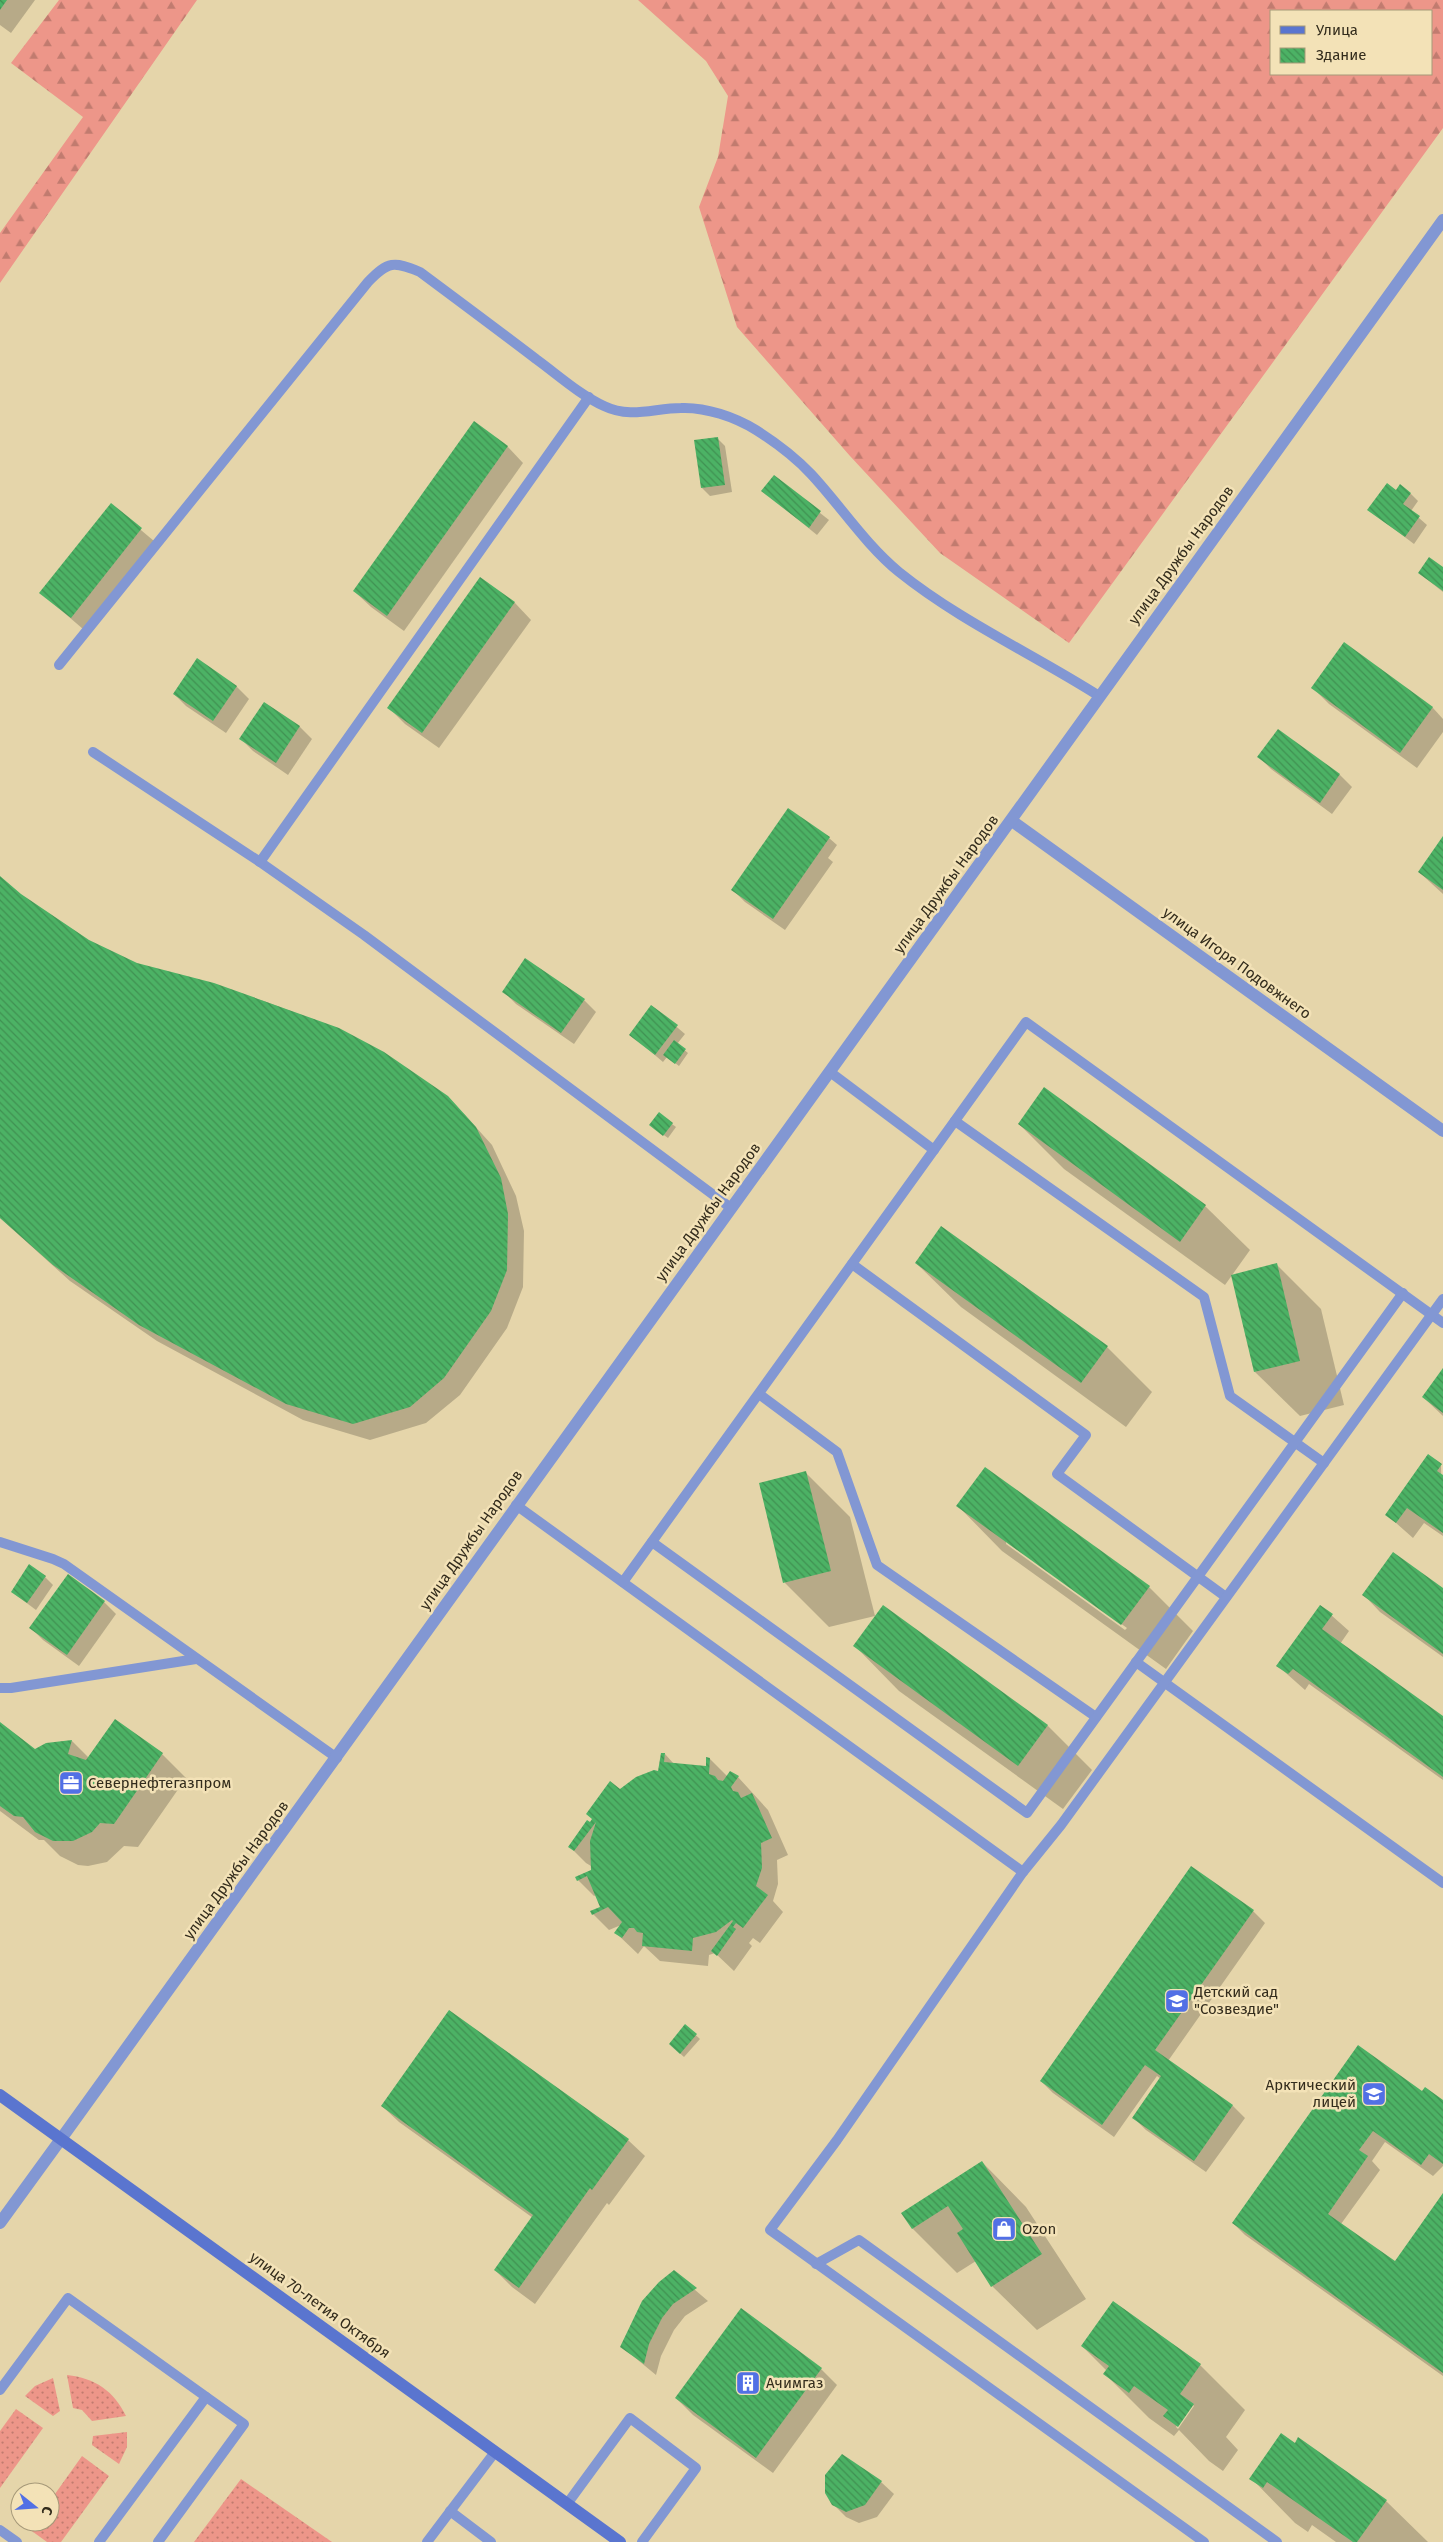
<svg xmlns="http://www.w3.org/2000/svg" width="1443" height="2542" font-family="'Fira Sans',sans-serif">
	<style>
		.grass { fill: url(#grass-dots) }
		.forest { fill: url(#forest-firs); fill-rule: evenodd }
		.shadow { fill: #0003; fill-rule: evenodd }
		.building { fill: url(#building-back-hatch) }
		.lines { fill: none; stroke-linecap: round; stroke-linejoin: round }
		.service { stroke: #8297d3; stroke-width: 10 }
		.minor { stroke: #8297d3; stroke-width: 12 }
		.tertiary { stroke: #8297d3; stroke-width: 12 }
		.secondary { stroke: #5a75cf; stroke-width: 12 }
		.labels { text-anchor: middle; stroke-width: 5; stroke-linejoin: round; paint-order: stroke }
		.street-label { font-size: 15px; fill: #332c1c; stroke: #f3e2b7 }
		.poi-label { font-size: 15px; fill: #332c1c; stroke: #f3e2b7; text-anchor: start }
	</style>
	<defs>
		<pattern id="grass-dots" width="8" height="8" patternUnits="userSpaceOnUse" patternTransform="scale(1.25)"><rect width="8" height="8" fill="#ed9689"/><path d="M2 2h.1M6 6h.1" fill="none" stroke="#c17b6f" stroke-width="1.8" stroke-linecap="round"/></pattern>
		<pattern id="forest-firs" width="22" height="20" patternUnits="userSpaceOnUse" patternTransform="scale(1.25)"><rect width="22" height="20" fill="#ed9689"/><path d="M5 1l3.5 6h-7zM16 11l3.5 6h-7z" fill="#c17b6f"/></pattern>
		<pattern id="building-back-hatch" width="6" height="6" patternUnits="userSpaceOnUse" patternTransform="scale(1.25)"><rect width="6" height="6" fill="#4cb265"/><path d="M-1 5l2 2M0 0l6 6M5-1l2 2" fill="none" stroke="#409152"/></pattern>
	</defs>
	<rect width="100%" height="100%" fill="#e5d5aa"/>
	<g class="grass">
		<path d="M67 2375C95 2378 114 2391 126 2416L92 2421 82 2410 73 2408Z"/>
		<polygon points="53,2378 60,2411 53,2416 25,2396 35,2386"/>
		<polygon points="16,2409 43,2428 0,2488 0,2431"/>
		<polygon points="127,2432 127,2447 119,2464 92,2445 93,2436"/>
		<polygon points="82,2456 109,2476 61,2542 47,2542 29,2529 34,2522 50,2522 50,2501"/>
		<polygon points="241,2479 332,2542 194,2542"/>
	</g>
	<g class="forest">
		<polygon points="59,0 197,0 0,283 0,233 83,117 11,63"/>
		<path d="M638 0H1443V128L1069 643 940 553 850 456 737 327 699 207 718 157 728 96 706 61ZM1272 11H1432V74H1272Z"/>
	</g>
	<g class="shadow">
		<polygon points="0,0 35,0 11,33 0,25"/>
		<polygon points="717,438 725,446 732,492 710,496 702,488"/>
		<polygon points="507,446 523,463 404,631 371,607 354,591"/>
		<polygon points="774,477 829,520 817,535 763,491"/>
		<polygon points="1396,492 1410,493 1418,501 1411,511 1427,525 1414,544 1369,510"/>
		<polygon points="111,505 154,541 83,629 41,593"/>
		<polygon points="1443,568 1443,592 1419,573"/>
		<polygon points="481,579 515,603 531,620 439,748 405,724 389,708"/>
		<polygon points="1344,644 1433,708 1443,719 1443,732 1417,768 1329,704 1313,688"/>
		<polygon points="236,686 249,699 226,733 186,706 174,694"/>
		<polygon points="265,703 300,727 312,739 288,775 253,751 241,739"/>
		<polygon points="1278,730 1340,775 1352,787 1332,814 1271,769 1259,757"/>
		<polygon points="829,838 837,845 828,858 833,862 785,930 745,902 733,890"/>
		<polygon points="1443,838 1443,894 1419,872"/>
		<polygon points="0,878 20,895 88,941 137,964 264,1001 338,1029 464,1114 492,1145 516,1196 524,1231 523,1287 507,1328 460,1395 426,1423 370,1440 303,1420 157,1341 70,1281 0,1218"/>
		<polygon points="504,992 584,1000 596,1012 574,1044 516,1004"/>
		<polygon points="652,1006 685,1034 677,1044 688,1053 679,1066 667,1057 663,1062 630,1034"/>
		<polygon points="672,1124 676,1127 668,1138 654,1128"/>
		<polygon points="1019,1124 1205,1206 1250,1250 1225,1285 1064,1169"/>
		<polygon points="916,1263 1107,1347 1152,1392 1126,1427 961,1307"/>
		<polygon points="1277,1265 1321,1309 1344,1405 1300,1416 1255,1372"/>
		<polygon points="1443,1370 1443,1416 1423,1397"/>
		<polygon points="1441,1465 1443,1536 1424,1523 1413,1538 1387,1515"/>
		<polygon points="806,1473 850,1517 875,1616 829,1627 785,1583"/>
		<path d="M958 1506 1149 1587 1193 1631 1166 1669 1002 1551ZM1006 1541 1127 1628 1125 1630 1006 1544Z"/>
		<polygon points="68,1576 104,1602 116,1614 79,1666 43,1640 31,1628"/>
		<polygon points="45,1577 53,1585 36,1610 12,1592"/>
		<polygon points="1443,1590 1443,1657 1380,1612 1364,1595"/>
		<polygon points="1321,1606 1349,1631 1340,1644 1443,1718 1443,1780 1309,1684 1305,1690 1278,1666"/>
		<polygon points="883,1607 1048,1726 1092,1770 1063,1809 899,1691 855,1646"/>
		<polygon points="0,1724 35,1750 47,1744 72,1741 89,1758 162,1754 186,1778 138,1847 124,1846 107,1862 88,1866 78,1865 60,1856 44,1840 39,1840 0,1811"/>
		<polygon points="665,1754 674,1764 707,1767 710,1759 728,1777 738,1777 768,1810 788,1855 777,1860 778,1884 773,1901 783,1912 760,1943 753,1938 749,1943 752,1946 734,1971 715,1953 709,1955 708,1966 660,1961 644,1946 638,1954 616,1933 621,1925 609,1930 593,1914 602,1907 596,1895 594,1896 578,1880 592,1870 592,1864 591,1866 586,1863 569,1846 620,1790 659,1772"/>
		<polygon points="1253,1911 1265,1923 1168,2061 1233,2106 1245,2118 1206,2172 1146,2130 1134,2118 1161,2079 1157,2076 1114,2137 1053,2093 1041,2081"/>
		<polygon points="686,2026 700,2039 684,2057 674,2048"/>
		<polygon points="1422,2093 1443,2101 1443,2166 1433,2176 1385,2142 1372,2161 1380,2170 1341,2224 1395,2263 1443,2195 1443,2376 1245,2235 1233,2223"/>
		<polygon points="382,2106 628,2140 645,2156 609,2205 607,2203 535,2304 512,2287 495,2270 533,2218 399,2122"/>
		<polygon points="982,2162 1026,2207 1086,2299 1037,2330 992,2286 976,2261 957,2273 913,2229 903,2213"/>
		<polygon points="674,2272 708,2301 685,2316 674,2330 661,2356 656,2375 622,2347"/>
		<path d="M1113 2303 1200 2365 1245 2410 1226 2437 1238 2450 1223 2471 1209 2461 1179 2430 1174 2436 1149 2418 1105 2374 1107 2371 1082 2346ZM1193 2405 1194 2406 1178 2429 1176 2427Z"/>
		<polygon points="821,2369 837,2385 773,2473 693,2415 676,2398"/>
		<polygon points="842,2456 881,2482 894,2494 877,2517 859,2523 846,2517 833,2504"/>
		<polygon points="1251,2478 1386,2501 1428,2542 1336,2542 1312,2525 1308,2532 1295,2523"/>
	</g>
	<g class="building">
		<polygon points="0,0 7,0 0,10"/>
		<polygon points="474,421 508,446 387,616 353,591"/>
		<polygon points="718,437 725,485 701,488 694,440"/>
		<polygon points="774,475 821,511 809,528 761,491"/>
		<polygon points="1387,483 1396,490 1400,484 1411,493 1403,504 1420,516 1405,537 1367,510"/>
		<polygon points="111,503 142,528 71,618 39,593"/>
		<polygon points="1429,557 1443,567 1443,591 1418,573"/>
		<polygon points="480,577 515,602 422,733 387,708"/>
		<polygon points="1344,642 1433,707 1400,753 1311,688"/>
		<polygon points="197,658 237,686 213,721 173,694"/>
		<polygon points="264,702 300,726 276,763 239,739"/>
		<polygon points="1278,729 1340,774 1320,803 1257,757"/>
		<polygon points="788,808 830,837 773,919 731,890"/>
		<polygon points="1443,836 1443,890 1418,872"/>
		<polygon points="0,876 21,894 89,940 137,963 214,983 339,1028 384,1052 448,1096 476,1127 501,1178 508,1214 507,1270 491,1311 444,1378 410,1407 353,1424 286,1404 139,1325 53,1265 0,1218"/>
		<polygon points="525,958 585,999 561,1033 502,992"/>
		<polygon points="651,1005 678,1025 655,1055 629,1035"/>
		<polygon points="674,1040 686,1049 675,1064 663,1055"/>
		<polygon points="1044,1087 1206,1205 1180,1242 1018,1124"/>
		<polygon points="659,1112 673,1123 663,1136 649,1125"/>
		<polygon points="941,1226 1108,1346 1081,1383 915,1263"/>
		<polygon points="1277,1263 1300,1361 1254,1372 1231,1275"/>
		<polygon points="1443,1368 1443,1413 1422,1397"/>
		<polygon points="1428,1454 1442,1464 1437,1471 1443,1475 1443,1533 1407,1508 1396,1523 1385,1515"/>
		<polygon points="985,1467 1150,1586 1121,1625 956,1506"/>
		<polygon points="806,1471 831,1571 783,1583 759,1483"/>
		<polygon points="1393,1552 1443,1588 1443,1654 1362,1595"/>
		<polygon points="29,1564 46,1576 27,1603 11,1592"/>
		<polygon points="68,1574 105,1601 67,1655 29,1628"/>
		<polygon points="883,1605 1048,1725 1018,1766 853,1646"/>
		<polygon points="1320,1605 1333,1614 1322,1629 1443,1716 1443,1777 1293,1669 1288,1674 1276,1666"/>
		<polygon points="115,1719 163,1753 114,1824 100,1823 92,1832 73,1841 53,1841 35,1832 23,1817 14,1816 0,1806 0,1722 35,1749 46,1743 72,1740 68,1754 86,1760"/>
		<polygon points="661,1753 665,1753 664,1762 706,1766 706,1757 710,1758 709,1774 715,1776 718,1780 723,1781 730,1771 739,1776 731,1787 733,1791 738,1792 741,1798 752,1793 772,1838 761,1843 762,1868 756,1886 768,1895 743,1928 736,1923 733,1927 736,1929 717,1956 711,1951 733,1921 732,1920 716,1932 693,1938 692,1951 642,1946 643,1933 637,1932 634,1928 629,1928 622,1938 614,1933 622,1922 608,1907 592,1915 590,1911 600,1907 587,1876 577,1881 575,1877 591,1870 590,1841 596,1822 574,1851 568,1847 587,1820 590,1822 592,1819 586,1814 610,1781 620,1789 636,1777 654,1770 658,1771"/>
		<polygon points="1191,1866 1254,1910 1155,2050 1233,2105 1194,2161 1132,2118 1161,2076 1145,2065 1102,2125 1040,2081"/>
		<polygon points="449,2010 629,2139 592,2190 590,2188 519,2288 494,2270 533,2215 381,2106"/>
		<polygon points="685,2024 697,2034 680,2054 669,2044"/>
		<polygon points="1358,2045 1422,2091 1425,2087 1443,2100 1443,2164 1429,2154 1421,2165 1373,2131 1359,2150 1368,2156 1328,2214 1395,2261 1443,2193 1443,2373 1232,2223"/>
		<polygon points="982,2161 1042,2254 991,2287 957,2233 963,2229 948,2206 912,2229 901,2213"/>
		<polygon points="674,2270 697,2288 673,2304 662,2318 649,2344 644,2364 620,2347 642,2301 659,2282"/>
		<polygon points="1113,2301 1201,2364 1180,2394 1194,2404 1178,2427 1163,2416 1168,2410 1134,2386 1129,2393 1103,2374 1109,2366 1081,2346"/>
		<polygon points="741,2308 822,2368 756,2458 675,2398"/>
		<polygon points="1281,2433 1295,2443 1298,2437 1387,2500 1357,2542 1353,2542 1267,2482 1263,2488 1249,2479"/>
		<polygon points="842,2454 882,2481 865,2505 846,2512 832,2505 825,2493 825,2475"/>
	</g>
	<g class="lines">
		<g class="service">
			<path d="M59 665 368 282C388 261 394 261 420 272 459 301 498 330 536 359 558 375 580 395 604 406 631 419 654 408 681 408 706 407 735 417 756 430 775 442 795 457 811 474 840 505 865 544 899 572 960 621 1033 654 1099 696"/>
			<polyline points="93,752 260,862 364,935 731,1208"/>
			<polyline points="260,862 589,397"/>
			<polyline points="830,1072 934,1150"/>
			<polyline points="955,1121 1204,1297 1230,1396 1324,1463"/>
			<polyline points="852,1264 1086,1435 1057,1474 1226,1597"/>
			<polyline points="759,1394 837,1452 877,1565 1096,1717"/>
			<polyline points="516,1505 1023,1872"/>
			<polyline points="0,1542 53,1559 64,1564 337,1758"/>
			<polyline points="652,1542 1027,1813 1403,1293"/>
			<polyline points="623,1582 1026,1022 1443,1323"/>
			<polyline points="1136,1662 1443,1883"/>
			<polyline points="0,1688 11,1688 196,1659"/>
			<polyline points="816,2264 859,2240 1277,2542"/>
			<polyline points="0,2390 68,2298 244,2424 158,2542"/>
			<polyline points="567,2504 630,2418 696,2468 642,2542"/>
			<polyline points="450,2511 491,2542"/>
			<polyline points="0,2530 17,2542"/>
			<polyline points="99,2542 206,2397"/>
			<polyline points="427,2542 495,2452"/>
			<polyline points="1204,2542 770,2230 837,2140 1023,1872 1061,1825 1443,1299"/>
		</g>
		<g class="minor">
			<polyline points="1012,821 1443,1131"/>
			<polyline points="61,2139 1443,220"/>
		</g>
		<polyline class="tertiary" points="0,2223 61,2139"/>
		<polyline class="secondary" points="0,2095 620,2542"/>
	</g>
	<defs>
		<symbol id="office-square" viewBox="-11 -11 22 22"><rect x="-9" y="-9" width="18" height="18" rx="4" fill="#5270e5" stroke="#f3e2b7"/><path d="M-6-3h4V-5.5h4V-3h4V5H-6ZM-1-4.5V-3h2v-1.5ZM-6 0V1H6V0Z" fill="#fff"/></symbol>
		<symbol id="school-square" viewBox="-11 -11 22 22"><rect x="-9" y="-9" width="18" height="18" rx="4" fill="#5270e5" stroke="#f3e2b7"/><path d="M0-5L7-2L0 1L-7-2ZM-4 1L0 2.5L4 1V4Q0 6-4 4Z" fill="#fff"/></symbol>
		<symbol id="shop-square" viewBox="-11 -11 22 22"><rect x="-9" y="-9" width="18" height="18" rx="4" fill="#5270e5" stroke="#f3e2b7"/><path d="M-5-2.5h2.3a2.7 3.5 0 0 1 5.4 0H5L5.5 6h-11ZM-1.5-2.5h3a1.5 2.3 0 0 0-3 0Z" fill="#fff"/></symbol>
		<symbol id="building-square" viewBox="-11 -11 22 22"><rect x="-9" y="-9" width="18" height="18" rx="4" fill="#5270e5" stroke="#f3e2b7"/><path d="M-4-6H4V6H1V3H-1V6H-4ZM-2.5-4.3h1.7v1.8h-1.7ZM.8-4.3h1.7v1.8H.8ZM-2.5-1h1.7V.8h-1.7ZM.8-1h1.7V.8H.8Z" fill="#fff"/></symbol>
	</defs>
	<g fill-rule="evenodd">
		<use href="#office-square" x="57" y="1769" width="28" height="28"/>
		<use href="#school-square" x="1163" y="1987" width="28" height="28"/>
		<use href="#school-square" x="1360" y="2080" width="28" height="28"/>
		<use href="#shop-square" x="990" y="2215" width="28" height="28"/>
		<use href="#building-square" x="734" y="2369" width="28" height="28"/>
	</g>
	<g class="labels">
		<g class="street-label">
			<text transform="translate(1181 555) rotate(-54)" y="5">улица Дружбы Народов</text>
			<text transform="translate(946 884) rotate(-54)" y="5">улица Дружбы Народов</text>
			<text transform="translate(1237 963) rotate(36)" y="5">улица Игоря Подовжнего</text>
			<text transform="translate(708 1212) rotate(-54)" y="5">улица Дружбы Народов</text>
			<text transform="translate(471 1540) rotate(-55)" y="5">улица Дружбы Народов</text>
			<text transform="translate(236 1870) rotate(-54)" y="5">улица Дружбы Народов</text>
			<text transform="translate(320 2305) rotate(36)" y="5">улица 70-летия Октября</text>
		</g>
		<g class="poi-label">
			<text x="88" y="1788">Севернефтегазпром</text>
			<text x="1194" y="1997">Детский сад<tspan x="1194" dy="17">"Созвездие"</tspan></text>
			<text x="1356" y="2090" text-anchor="end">Арктический<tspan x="1356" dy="17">лицей</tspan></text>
			<text x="1022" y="2234">Ozon</text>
			<text x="766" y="2388">Ачимгаз</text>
		</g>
	</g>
	<rect x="1270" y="10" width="162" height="65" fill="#f3e2b7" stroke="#a69979"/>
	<rect x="1280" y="26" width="25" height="8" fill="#5a75cf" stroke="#a69979"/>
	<text x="1316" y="35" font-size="15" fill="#332c1c">Улица</text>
	<rect x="1280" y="48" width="25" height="15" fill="url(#building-back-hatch)" stroke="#a69979"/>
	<text x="1316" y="60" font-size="15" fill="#332c1c">Здание</text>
	<g transform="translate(35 2507) rotate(107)"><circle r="24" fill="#f3e2b7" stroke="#a69979"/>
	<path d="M0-4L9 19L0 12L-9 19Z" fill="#5270e5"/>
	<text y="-8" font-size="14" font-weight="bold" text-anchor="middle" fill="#332c1c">С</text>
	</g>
</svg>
